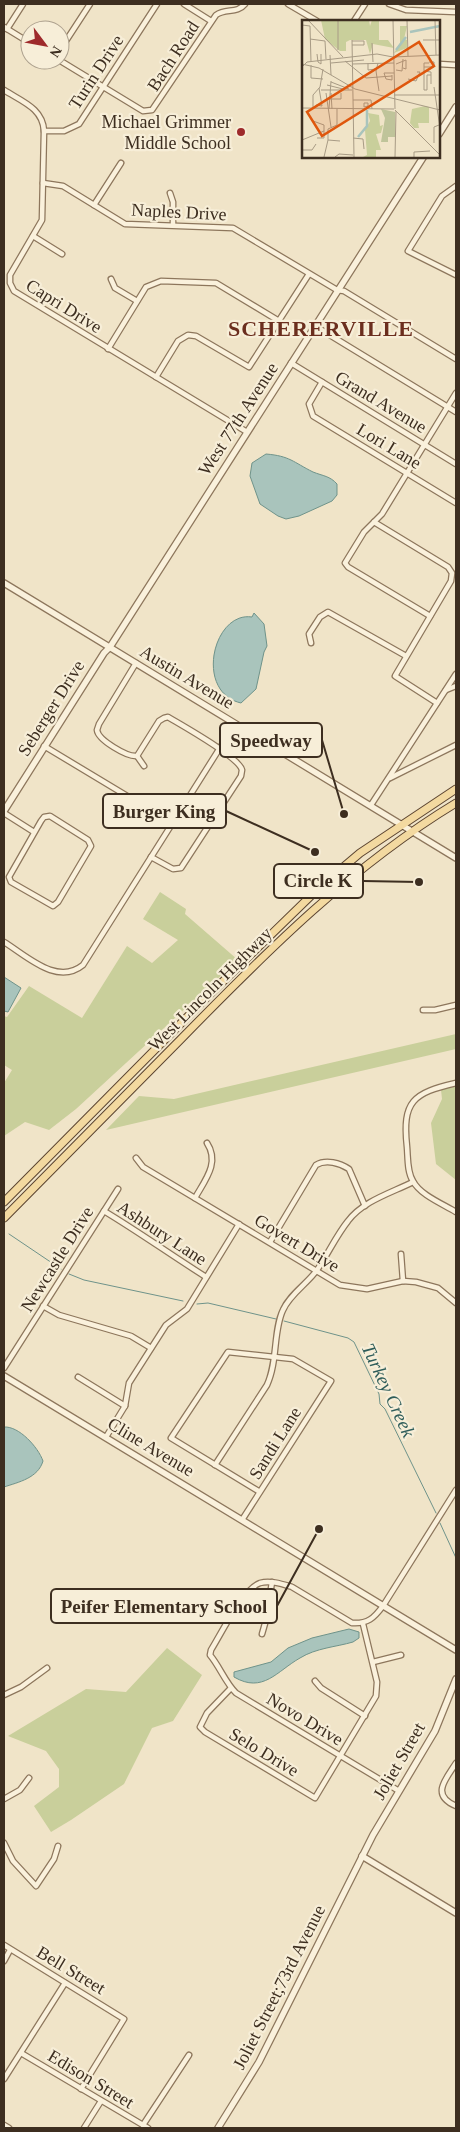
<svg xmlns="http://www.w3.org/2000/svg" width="460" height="2132" font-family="'Times New Roman',serif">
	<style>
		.green { fill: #c9cf9b }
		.water { fill: #a9c4bc; stroke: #6f938a }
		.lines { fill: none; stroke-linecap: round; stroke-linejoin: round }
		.stream { stroke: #6f938a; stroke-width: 1 }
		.minor-casing { stroke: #8d765c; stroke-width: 7 }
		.tertiary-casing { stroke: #8d765c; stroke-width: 8 }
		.primary-casing { stroke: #5b4430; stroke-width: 9 }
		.minor { stroke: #faf1dc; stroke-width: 4.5 }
		.tertiary { stroke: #faf1dc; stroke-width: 5.5 }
		.primary { stroke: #f3d9a0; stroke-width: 7 }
		.poi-dot { fill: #9e2a2b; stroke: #f7eed8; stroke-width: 2 }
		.labels { text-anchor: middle; stroke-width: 4.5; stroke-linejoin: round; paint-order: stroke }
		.street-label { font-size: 18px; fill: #3d2e20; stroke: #f7eed8 }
		.poi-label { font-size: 18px; fill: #3d2e20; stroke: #f7eed8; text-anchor: end }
		.water-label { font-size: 19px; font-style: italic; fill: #2f5d5a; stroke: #f7eed8 }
		.district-label { font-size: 22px; font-weight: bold; letter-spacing: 1px; fill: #6b2e1e; stroke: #f7eed8 }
		.inset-river { fill: none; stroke: #a9c4bc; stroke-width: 2.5 }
		.inset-road { fill: none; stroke: #a89b85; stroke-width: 1 }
		.view { fill: #df570d; fill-opacity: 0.15; stroke: #df570d; stroke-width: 2.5 }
		.inset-edge { fill: none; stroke: #3d2e20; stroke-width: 2.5 }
		.leader { fill: none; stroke: #3d2e20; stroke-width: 2 }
		.callout-dot { fill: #3d2e20; stroke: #f7eed8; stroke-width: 2 }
		.callout { fill: #f7eed8; stroke: #3d2e20; stroke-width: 2 }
		.callout-label { font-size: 19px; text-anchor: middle; font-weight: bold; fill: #3d2e20 }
	</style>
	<rect width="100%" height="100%" fill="#f0e4c8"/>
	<g class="green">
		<polygon points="160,892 186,909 185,914 238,960 76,1109 49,1130 25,1122 4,1136 4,1083 12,1070 4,1065 4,1016 7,1017 29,986 82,1018 127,946 152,963 178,940 143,919"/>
		<polygon points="456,1034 456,1049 106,1130 139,1096 174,1099"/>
		<polygon points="456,1086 456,1180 436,1164 431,1123 442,1099 441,1090"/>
		<polygon points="167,1648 202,1675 173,1721 152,1728 124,1784 71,1820 51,1832 34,1806 59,1787 59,1769 46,1751 8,1736 86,1689 126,1692"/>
	</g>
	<g class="water">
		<path d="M266 454C290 456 293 462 313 472 323 476 330 476 337 484V495L332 501 299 516 286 519 278 516 260 504 250 476 252 463Z"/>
		<path d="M254 613 264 624 267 646 264 652 256 689 241 703C194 692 213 611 252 617Z"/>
		<polygon points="4,977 21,988 8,1012 4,1011"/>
		<path d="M4 1427C19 1426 38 1447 43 1461 38 1478 19 1482 4 1487Z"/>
		<path d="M349 1629 359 1632V1638L353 1642C336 1647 316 1648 300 1658 277 1671 263 1694 234 1677V1672L271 1662 288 1648 312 1638Z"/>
	</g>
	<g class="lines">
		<g class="stream">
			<polyline points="9,1234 61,1269"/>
			<polyline points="69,1274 84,1280 183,1301"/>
			<polyline points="197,1304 208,1303 276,1319"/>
			<polyline points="284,1321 348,1338 354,1342 379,1394 380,1404 385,1409 436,1513"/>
			<polyline points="440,1523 456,1558"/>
		</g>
		<defs>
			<g id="minor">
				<polyline points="184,4 211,21"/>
				<polyline points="288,4 317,21"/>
				<polyline points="389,4 406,10 456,12"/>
				<polyline points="354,21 365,4"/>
				<polyline points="4,27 30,43"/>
				<polyline points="7,29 23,4"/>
				<polyline points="60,50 90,4"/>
				<path d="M59 60 143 111 152 110 216 15C226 8 237 14 245 4"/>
				<polyline points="439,64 456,65"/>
				<path d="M4 90C21 101 43 108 44 131L42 220 10 275V283L14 291 247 432"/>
				<polyline points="44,131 64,131 79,124 157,4"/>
				<polyline points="43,183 63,186 125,224 233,228 337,290 344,291 456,359"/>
				<polyline points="456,186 442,196 408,251 456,275"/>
				<polyline points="170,193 173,202 173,225"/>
				<polyline points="94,205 121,163"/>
				<polyline points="33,236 62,254"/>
				<polyline points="111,279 115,288 137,301"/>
				<polyline points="315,326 456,412"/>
				<polyline points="108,349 146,287 161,281 216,283 279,321"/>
				<polyline points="291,363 456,464"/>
				<polyline points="156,377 178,341 188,335 196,336 249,367 309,274"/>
				<polyline points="322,382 309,404 313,416 456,503"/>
				<polyline points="374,522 448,567 452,573 451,581 395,676 437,703"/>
				<polyline points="430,616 348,567 345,563 364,532 382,514 456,393"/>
				<polyline points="311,643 309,634 320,617 328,612 406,656"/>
				<path d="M136 663 99 724 97 730C98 740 127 757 137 756L159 721 164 718 168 717C183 726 239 757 242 770L241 776 181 868 173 869 151 857"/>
				<polyline points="446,690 456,686"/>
				<polyline points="44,746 172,823"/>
				<polyline points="137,756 144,766"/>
				<polyline points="390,778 456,745"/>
				<polyline points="371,805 456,674"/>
				<polyline points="4,813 34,832"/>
				<polygon points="50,816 88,840 91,846 58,902 53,906 11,882 9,877 41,821 44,817"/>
				<path d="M4 942C27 956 57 986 83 965L235 724"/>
				<polyline points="423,1010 435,1010 456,1005"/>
				<path d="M456 1083C413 1093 402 1101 407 1147 408 1158 407 1172 413 1181 420 1195 443 1204 456 1212"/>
				<polyline points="136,1158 143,1167 340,1285 367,1289 403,1281 416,1282 438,1288 456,1303"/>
				<path d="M195 1198C205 1180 220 1163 207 1143"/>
				<path d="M104 1211C139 1232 171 1255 206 1277"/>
				<path d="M270 1242 316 1165C326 1159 340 1163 349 1169L365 1206"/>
				<polyline points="401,1254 403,1281"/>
				<polyline points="43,1306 59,1315 131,1336 151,1348"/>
				<polyline points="4,1368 118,1189"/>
				<polyline points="78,1377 125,1406"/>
				<polyline points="106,1437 125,1406 129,1383 166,1325 187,1309 239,1224"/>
				<path d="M215 1465 267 1385C278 1361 273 1331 283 1310 290 1294 307 1284 317 1270 328 1254 336 1236 348 1221 363 1201 391 1193 413 1182"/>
				<polyline points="242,1520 331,1381 293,1359 228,1352 171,1438 260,1492"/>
				<polyline points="262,1634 266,1620 272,1582"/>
				<polyline points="373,1662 401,1655"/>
				<polyline points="315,1681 321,1688 365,1716"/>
				<polyline points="231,1688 207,1713 200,1727 205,1732 315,1798 376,1696 377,1682 363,1624"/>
				<polyline points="4,1695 21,1687 47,1668"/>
				<path d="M456 1763C446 1779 430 1795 456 1806"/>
				<path d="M399 1791 236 1693C225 1682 220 1667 210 1655L211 1650C221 1634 243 1589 260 1583 270 1580 282 1584 292 1587L352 1623C368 1624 374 1618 383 1606L456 1490"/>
				<polyline points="4,1799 20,1790 29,1778"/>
				<polyline points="4,1843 13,1861 36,1886 54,1859 58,1846"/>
				<polyline points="4,1945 124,2019 81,2089"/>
				<polyline points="4,1961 10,1950"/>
				<polyline points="21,2053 148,2128"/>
				<polyline points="4,2079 65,1983"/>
				<polyline points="4,2125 9,2128"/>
				<polyline points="143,2125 189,2055"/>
				<polyline points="84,2128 101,2101"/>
			</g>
			<g id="tertiary">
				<polyline points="439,134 456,107"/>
				<polyline points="4,583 456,858"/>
				<polyline points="4,811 104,653 110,647 424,156"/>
				<polyline points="4,1376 456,1650"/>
				<polyline points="362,1856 456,1913"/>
				<polyline points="218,2128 259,2062 373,1835 435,1731 456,1679"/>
			</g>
			<g id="primary">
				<polyline points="4,1202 208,996 321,886 360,853 456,789"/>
				<path d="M4 1218C63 1158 123 1098 182 1038 267 951 352 866 456 803"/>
			</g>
		</defs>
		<use href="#minor" class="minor-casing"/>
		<use href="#tertiary" class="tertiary-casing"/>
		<use href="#primary" class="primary-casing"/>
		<use href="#minor" class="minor"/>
		<use href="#tertiary" class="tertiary"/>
		<use href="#primary" class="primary"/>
	</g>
	<circle class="poi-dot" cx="241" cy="132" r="5"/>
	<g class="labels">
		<g class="street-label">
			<text transform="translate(173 56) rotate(-57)" y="6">Bach Road</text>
			<text transform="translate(96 72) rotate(-57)" y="6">Turin Drive</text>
			<text transform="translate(179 212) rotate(3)" y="6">Naples Drive</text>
			<text transform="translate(64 306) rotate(32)" y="6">Capri Drive</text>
			<text transform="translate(381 402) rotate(31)" y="6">Grand Avenue</text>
			<text transform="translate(238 419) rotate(-57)" y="6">West 77th Avenue</text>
			<text transform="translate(389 446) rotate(31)" y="6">Lori Lane</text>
			<text transform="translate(187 677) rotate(31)" y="6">Austin Avenue</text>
			<text transform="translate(51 708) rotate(-58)" y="6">Seberger Drive</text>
			<text transform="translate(210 989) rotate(-45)" y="6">West Lincoln Highway</text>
			<text transform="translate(162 1233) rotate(33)" y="6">Ashbury Lane</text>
			<text transform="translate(297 1243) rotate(31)" y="6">Govert Drive</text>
			<text transform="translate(57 1259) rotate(-58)" y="6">Newcastle Drive</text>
			<text transform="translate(275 1443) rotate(-58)" y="6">Sandi Lane</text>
			<text transform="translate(151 1447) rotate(31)" y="6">Cline Avenue</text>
			<text transform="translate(305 1719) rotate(31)" y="6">Novo Drive</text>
			<text transform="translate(264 1752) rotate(31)" y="6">Selo Drive</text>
			<text transform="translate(399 1761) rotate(-60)" y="6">Joliet Street</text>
			<text transform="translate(71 1970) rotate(31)" y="6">Bell Street</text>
			<text transform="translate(279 1987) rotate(-63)" y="6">Joliet Street;73rd Avenue</text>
			<text transform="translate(91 2079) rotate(31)" y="6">Edison Street</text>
		</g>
		<g class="poi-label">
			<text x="231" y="128">Michael Grimmer<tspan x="231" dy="21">Middle School</tspan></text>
		</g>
		<g class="water-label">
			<text transform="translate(389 1390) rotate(65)" y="7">Turkey Creek</text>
		</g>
		<g class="district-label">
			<text x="321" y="336">SCHERERVILLE</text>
		</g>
	</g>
	<g transform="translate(302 20)">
		<rect width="138" height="138" fill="#f0e4c8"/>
		<path d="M19 0H67L68 6 70 0H77V20H86L92 28 71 24 68 34 64 20H48L44 22V31H38L23 19ZM98 6H105L102 19 105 20V28L92 33 98 23ZM123 86 127 87V103H116L117 108H112L108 103 110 89ZM66 93 77 95 78 106 81 105 79 113 74 114 79 130H74V137H61L65 135 63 110 68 101Z" fill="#c9cf9b"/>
		<path d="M79 89 93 92V117H86V122H79L83 98Z" fill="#bfc49a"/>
		<path class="inset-river" d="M108 12 138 6M94 30 104 17M56 117 65 106V90"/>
		<path class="inset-road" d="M6 0 41 37M36 0V30M91 0 93 89M105 0 106 36M133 0 134 35M0 5 8 6 9 42M8 19 23 21 24 39M50 20 52 137M121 20H138M50 21H62V25H50M70 23 71 42M15 34 16 42 19 44V34M28 35 29 55M43 41 64 58 90 56M29 43 62 40M66 43V50L74 49M76 43 74 51 77 71M127 43H122V70H125V55H129M0 44 17 48 53 69 138 90M50 44 92 43M94 44 104 40V49L101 48M9 45V58L21 59M0 47 5 42 75 34 91 37 138 35M122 47H132V42H127M94 50 100 51 101 39M122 51 129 52V64M90 55V60L84 59 82 53H92M106 59 114 61 118 52H115M29 62 47 69M25 65 41 69M132 67 138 108M19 70H50M24 73 29 107M29 73 30 89M92 75H138M27 79H39V73M51 80H69L70 89M62 83H66V86L62 87ZM14 85 20 86 17 68M0 88 92 89M11 88V75L18 67 21 49M27 89 29 61M93 90 138 135M11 101 22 105V118H15M26 109 35 105V89M26 109V120L38 121M51 118 61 119 62 129M0 120 22 111M132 123V107L137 105M0 130H10L14 124M22 137 26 120M33 137 37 134 51 135M93 137 94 91M112 137V132L128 131"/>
		<path class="view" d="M117 22 132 46 20 116 5 92Z"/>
		<rect width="138" height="138" class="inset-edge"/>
	</g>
	<path class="leader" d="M344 814L322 740M315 852L226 811M419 882L363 881M319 1529L277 1606"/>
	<g class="callout-dot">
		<circle cx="344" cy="814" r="5"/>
		<circle cx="315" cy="852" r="5"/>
		<circle cx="419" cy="882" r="5"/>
		<circle cx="319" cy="1529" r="5"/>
	</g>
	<g class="callout">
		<rect x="220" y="723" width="102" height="34" rx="5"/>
		<rect x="103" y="794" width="123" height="34" rx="5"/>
		<rect x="274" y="864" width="89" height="34" rx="5"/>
		<rect x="51" y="1589" width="226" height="34" rx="5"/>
	</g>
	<g class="callout-label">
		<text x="271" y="747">Speedway</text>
		<text x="164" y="818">Burger King</text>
		<text x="318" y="887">Circle K</text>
		<text x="164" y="1613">Peifer Elementary School</text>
	</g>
	<rect width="460" height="2132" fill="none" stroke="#3d2e20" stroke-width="10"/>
	<g transform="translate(45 45) rotate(122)"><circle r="24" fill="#f7eed8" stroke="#ada18e"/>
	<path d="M0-4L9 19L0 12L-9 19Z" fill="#9e2a2b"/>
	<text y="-8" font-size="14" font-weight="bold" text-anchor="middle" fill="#3d2e20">N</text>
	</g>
</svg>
